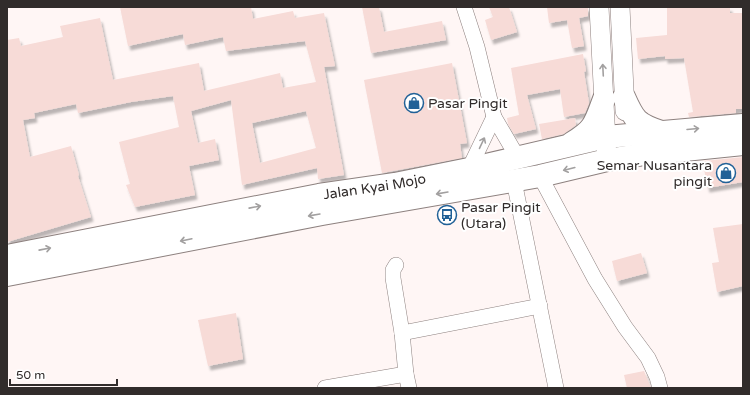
<svg xmlns="http://www.w3.org/2000/svg" width="750" height="395" font-family="'Varela Round',sans-serif">
	<style>
		.building { fill: #f7dbd7; fill-rule: evenodd; filter: url(#shadow) }
		.lines { fill: none; stroke-linecap: round; stroke-linejoin: round }
		.minor-casing { stroke: #8d817f; stroke-width: 16 }
		.tertiary-casing { stroke: #8d817f; stroke-width: 20 }
		.primary-casing { stroke: #8d817f; stroke-width: 24 }
		.minor { stroke: #fff; stroke-width: 15 }
		.tertiary { stroke: #fff; stroke-width: 19 }
		.primary { stroke: #fff; stroke-width: 22 }
		.oneway { stroke: #a2a0a0 }
		.labels { text-anchor: middle; stroke-width: 4; stroke-linejoin: round; paint-order: stroke }
		.poi-label { font-size: 14px; fill: #312c2b; stroke: #fff; text-anchor: start }
		.street-label { font-size: 14px; fill: #312c2b; stroke: #fff }
	</style>
	<defs>
		<filter id="shadow"><feDropShadow dx="2.5" dy="4.5" stdDeviation="1" flood-color="#0004"/></filter>
	</defs>
	<rect width="100%" height="100%" fill="#fff6f5"/>
	<g class="building">
		<path d="M120 7H251L253 19 293 11 295 18 324 13 335 66 324 67 344 175 318 179 317 168 242 185 231 100 191 111 198 143 215 139 219 160 189 166 195 195 135 207 126 185 130 184 119 142 179 127 173 96 131 102 78 113 76 104 34 113 35 118 23 120 30 157 71 146 79 175 78 176 91 217 7 242V40L19 38 21 46 63 37 60 26 100 18 113 80 199 63 204 91 280 73 283 88 316 82 305 41 226 51 223 37 185 45 183 34 128 46ZM306 111 316 148 260 163 252 123Z"/>
		<polygon points="362,7 379,7 384,32 442,21 446,40 371,53"/>
		<polygon points="489,7 509,7 517,32 491,40 485,20 493,17"/>
		<polygon points="547,7 588,7 588,16 579,18 584,46 572,48 567,20 549,23"/>
		<polygon points="667,7 730,7 730,13 743,13 743,109 736,109 736,113 689,117 688,113 693,112 684,58 665,59 665,56 638,59 636,38 667,35"/>
		<polygon points="583,54 586,71 584,72 589,103 585,113 564,117 560,89 527,95 536,129 514,134 508,124 507,118 519,115 511,68"/>
		<polygon points="452,63 467,143 460,144 462,158 382,173 364,80"/>
		<polygon points="575,118 576,125 564,134 542,139 539,124"/>
		<polygon points="743,157 743,182 707,188 703,161"/>
		<polygon points="743,224 743,286 717,292 712,263 719,262 713,228"/>
		<polygon points="641,253 647,273 617,281 612,261"/>
		<polygon points="236,313 243,359 208,366 198,320"/>
		<polygon points="644,371 651,388 627,388 624,375"/>
	</g>
	<g class="lines">
		<defs>
			<g id="minor">
				<polyline points="464,7 477,47 494,117 518,158"/>
				<polyline points="469,169 494,117"/>
				<polyline points="540,176 595,279 625,327 648,358 657,377 660,388"/>
				<polyline points="514,181 556,388"/>
				<polyline points="396,265 393,270 393,278 402,333 406,374 409,388"/>
				<polyline points="402,333 540,306"/>
				<polyline points="325,388 406,374"/>
			</g>
			<g id="tertiary">
				<polyline points="599,7 607,160"/>
				<polyline points="620,7 625,111"/>
			</g>
			<g id="primary">
				<path d="M624 97C634 120 637 124 661 132"/>
				<path d="M572 143C595 129 595 123 604 99"/>
				<path id="s1" d="M7 256 319 195 395 184 469 169 606 137 743 125"/>
				<polyline points="7,275 322,214 540,176 607,160 645,154 743,144"/>
			</g>
		</defs>
		<use href="#minor" class="minor-casing"/>
		<use href="#tertiary" class="tertiary-casing"/>
		<use href="#primary" class="primary-casing"/>
		<use href="#minor" class="minor"/>
		<use href="#tertiary" class="tertiary"/>
		<use href="#primary" class="primary"/>
	</g>
	<defs><path id="oneway-shaft" d="M-6 0H5M1.5-3L5.5 0L1.5 3" fill="none" stroke-width="1.6" stroke-linecap="round" stroke-linejoin="round"/></defs>
	<g class="oneway">
		<use href="#oneway-shaft" transform="translate(603 70) rotate(-93)"/>
		<use href="#oneway-shaft" transform="translate(693 129) rotate(-5)"/>
		<use href="#oneway-shaft" transform="translate(482 143) rotate(-65)"/>
		<use href="#oneway-shaft" transform="translate(569 169) rotate(166)"/>
		<use href="#oneway-shaft" transform="translate(442 193) rotate(170)"/>
		<use href="#oneway-shaft" transform="translate(255 207) rotate(-11)"/>
		<use href="#oneway-shaft" transform="translate(314 215) rotate(170)"/>
		<use href="#oneway-shaft" transform="translate(186 240) rotate(168)"/>
		<use href="#oneway-shaft" transform="translate(45 249) rotate(-11)"/>
	</g>
	<defs>
		<symbol id="shop-ring" viewBox="-11 -11 22 22"><circle r="9.5" fill="#fff" stroke="#216197" stroke-width="1.5"/><path d="M-5-2.5h2.3a2.7 3.5 0 0 1 5.4 0H5L5.5 6h-11ZM-1.5-2.5h3a1.5 2.3 0 0 0-3 0Z" fill="#216197"/></symbol>
		<symbol id="bus-ring" viewBox="-11 -11 22 22"><circle r="9.5" fill="#fff" stroke="#216197" stroke-width="1.5"/><path d="M-5-6H5V4H4V6H2V4H-2V6H-4V4H-5ZM-3.5-4V0h7V-4ZM-3.5 1.2v1.5H-2V1.2ZM2 1.2v1.5H3.5V1.2Z" fill="#216197"/></symbol>
	</defs>
	<g fill-rule="evenodd">
		<use href="#shop-ring" x="403" y="92" width="22" height="22"/>
		<use href="#shop-ring" x="715" y="162" width="22" height="22"/>
		<use href="#bus-ring" x="436" y="204" width="22" height="22"/>
	</g>
	<g class="labels">
		<g class="poi-label">
			<text x="428" y="108">Pasar Pingit</text>
			<text x="712" y="170" text-anchor="end">Semar Nusantara<tspan x="712" dy="16">pingit</tspan></text>
			<text x="461" y="212">Pasar Pingit<tspan x="461" dy="16">(Utara)</tspan></text>
		</g>
		<g class="street-label">
			<text dy="5" stroke="none"><textPath href="#s1" startOffset="374">Jalan Kyai Mojo</textPath></text>
		</g>
	</g>
	<rect width="750" height="395" fill="none" stroke="#312c2b" stroke-width="16"/>
	<path d="M10 379v6h107v-6" fill="none" stroke="#312c2b" stroke-width="2"/>
	<text x="16" y="379" font-size="12" fill="#312c2b" stroke="#ffffff" stroke-width="3" paint-order="stroke">50 m</text>
</svg>
